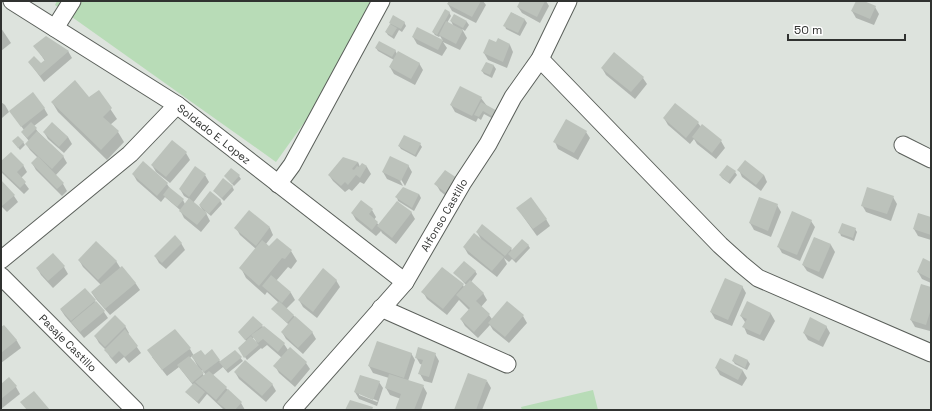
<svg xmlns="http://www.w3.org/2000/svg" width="932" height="411" font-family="'Space Grotesk',sans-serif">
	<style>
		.green { fill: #b8dcb7 }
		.shadow { fill: #0003; fill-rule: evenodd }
		.building { fill: #bcc2bb }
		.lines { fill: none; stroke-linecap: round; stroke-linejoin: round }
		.minor-casing { stroke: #5a5f5a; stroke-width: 19 }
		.minor { stroke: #fff; stroke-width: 17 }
		.labels { text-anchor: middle; stroke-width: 3.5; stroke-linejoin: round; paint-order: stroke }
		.street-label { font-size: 11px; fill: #303230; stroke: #fff }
	</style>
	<rect width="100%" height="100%" fill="#dde3dd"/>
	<g class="green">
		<polygon points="57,1 373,1 319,102 276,162 55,5"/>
		<polygon points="593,390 598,410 522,410 521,407"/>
	</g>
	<g class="shadow">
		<polygon points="450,1 483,1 486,5 476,23 452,11 448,4"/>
		<polygon points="521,1 546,1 549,6 540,23 522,13 518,7"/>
		<polygon points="857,1 862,1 875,7 879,14 874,25 856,18 852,11"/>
		<polygon points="449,12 451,16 447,23 454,27 451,21 454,15 467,22 469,25 465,31 462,29 467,38 460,50 443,42 447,48 442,56 417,44 413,37 417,29 443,41 440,36 439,37 435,35 433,32"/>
		<polygon points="512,13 525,20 527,23 520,36 506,29 505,26"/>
		<polygon points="394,17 404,22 406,26 402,32 399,30 394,39 388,35 386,32"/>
		<polygon points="1,28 11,43 1,51"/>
		<polygon points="496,44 510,45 513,52 507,68 488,60 484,53"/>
		<polygon points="35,46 68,51 72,58 44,82 29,62 41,65 45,61"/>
		<polygon points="376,48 395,50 397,54 419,63 423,70 415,85 394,74 390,67 394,60 378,51"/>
		<polygon points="486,63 494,66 496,69 492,78 484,74 482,71"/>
		<polygon points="602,68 643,78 647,84 635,99 606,75"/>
		<polygon points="99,92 117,119 110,125 118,132 124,142 107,160 58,112 52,102 89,99"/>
		<polygon points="481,98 499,122 484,114 481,120 478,118 476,122 455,112 451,105"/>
		<polygon points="1,102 5,105 9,112 2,118 1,117"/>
		<polygon points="44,108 48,115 34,126 38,132 63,156 67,163 55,176 63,184 67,191 62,196 36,170 32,163 38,158 30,150 26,144 29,141 24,135 22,132 24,130 10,111"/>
		<polygon points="664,118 698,123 701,127 702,125 721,141 725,148 716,159 697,144 694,139 690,144 668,125"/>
		<polygon points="52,123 68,137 72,144 64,153 48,139 44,132"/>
		<polygon points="586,132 590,138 578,160 558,149 555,142"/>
		<polygon points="13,141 23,142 25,145 20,150"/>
		<polygon points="420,144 422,147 416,157 401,149 399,146"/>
		<polygon points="186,153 190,160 170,183 156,172 152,165"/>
		<polygon points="358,162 360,167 362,164 367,167 371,174 364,184 360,182 352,191 349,189 345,192 333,181 329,175"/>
		<polygon points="1,163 23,165 27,172 21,178 29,189 24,194 2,173"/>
		<polygon points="408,165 412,172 405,186 399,176 398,177 403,186 387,179 383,172"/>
		<polygon points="739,170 764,175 767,182 761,191 742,177"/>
		<polygon points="735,172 737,175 730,184 722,178 720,175"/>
		<polygon points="133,174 167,184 171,190 183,200 185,204 189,199 184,196 180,189 205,175 209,182 193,203 204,212 200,206 220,200 222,204 211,216 205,211 210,221 201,232 184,218 180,210 165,197 161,202 137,181"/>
		<polygon points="225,176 239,176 241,179 234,186"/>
		<polygon points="457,179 451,200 440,191 436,184"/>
		<polygon points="1,181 14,196 18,202 7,212 1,206"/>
		<polygon points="232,186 234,190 224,201 214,191"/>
		<polygon points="419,194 421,198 414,211 398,201 397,197"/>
		<polygon points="893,197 897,204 891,221 866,212 862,205"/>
		<polygon points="777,205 781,212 771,237 754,230 750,223"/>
		<polygon points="372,210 376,217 374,220 379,225 411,212 415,219 396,244 382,233 381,231 376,236 356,220 352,213"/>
		<polygon points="249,212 270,228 273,235 266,244 269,247 291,251 297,261 291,269 288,267 276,281 291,293 295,300 286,309 312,332 316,339 303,354 286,339 282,332 289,325 273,309 279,303 267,292 265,295 246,278 241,268 256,249 240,235 236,228"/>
		<polygon points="522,215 546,219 550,226 537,236"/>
		<polygon points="931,218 931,240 918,236 914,229"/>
		<polygon points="811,221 815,227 800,261 782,253 778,246"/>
		<polygon points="855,229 857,232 854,241 841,236 840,233"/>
		<polygon points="477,232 511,248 512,251 528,245 530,248 516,263 512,259 509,262 504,258 507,264 497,277 468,254 464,247 481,239"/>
		<polygon points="815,238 831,245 835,252 823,279 807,271 803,265"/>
		<polygon points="181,243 185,250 166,269 159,263 155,256"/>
		<polygon points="53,254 64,267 68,274 53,288 41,275 37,268"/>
		<polygon points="79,260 116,261 121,269 122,268 136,284 140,290 110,315 96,299 92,293 101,285 83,267"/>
		<polygon points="931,263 931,283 922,279 918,272"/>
		<polygon points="475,271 477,274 471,282 483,293 487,300 481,307 489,315 492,319 523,316 527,323 509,343 493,330 490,325 478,338 465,326 461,319 469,310 459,300 447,315 427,299 423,292 463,285 464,287 466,285 455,273"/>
		<polygon points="336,280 340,287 317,318 303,307 299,300"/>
		<polygon points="742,286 746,293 732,326 715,319 711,312"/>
		<polygon points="931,288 931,327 930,331 915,327 911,320"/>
		<polygon points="85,290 104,312 108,318 84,338 65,316 61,310"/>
		<polygon points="747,303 771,314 775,321 764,341 747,334 744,327 745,322 741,316"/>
		<polygon points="4,326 17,341 21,348 1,363 1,328"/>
		<polygon points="125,326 129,333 128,334 141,353 129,363 124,357 116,364 110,357 106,350 99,343 95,336"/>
		<path d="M262 326 284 344 288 350 306 363 310 369 295 387 279 373 275 366 282 358 267 345 262 349 261 348 247 360 239 348 247 342 239 332ZM254 337 257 343 252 339Z"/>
		<polygon points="826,326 830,333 823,347 808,340 804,333"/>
		<path d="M190 349 194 356H205L219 360 221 363 235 351 243 361 228 373 223 367 213 375 241 403 245 410H224L207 394 199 404 186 392 193 385 179 367 167 376 152 357ZM192 356 198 367 190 358ZM202 370 206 375 204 376 201 371Z"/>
		<polygon points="411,353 415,360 408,381 423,386 427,393 421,410 397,410 401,399 390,395 386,388 389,378 373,373 369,366"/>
		<polygon points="435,354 439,361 432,383 424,381 420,374 423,365 420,364 416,357"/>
		<polygon points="736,355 748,361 750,364 747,370 735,364 733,361"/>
		<polygon points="716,368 743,371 747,378 742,386 720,375"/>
		<polygon points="235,372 272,384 276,391 266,402 239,379"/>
		<polygon points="487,381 491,388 482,410 455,410"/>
		<path d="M379 382 383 388 377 406 359 399 355 392ZM359 393 378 401 377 402 359 395Z"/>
		<polygon points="1,386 16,387 20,394 1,409"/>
	</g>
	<g class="building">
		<polygon points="449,1 481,1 472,17 447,4"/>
		<polygon points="520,1 545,1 537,17 517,7"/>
		<polygon points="856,1 864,1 876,6 870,19 851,11"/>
		<polygon points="445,9 450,12 437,35 432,32"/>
		<polygon points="511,12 525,19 518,33 503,26"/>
		<polygon points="454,14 467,21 463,28 450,21"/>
		<polygon points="393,15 405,22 401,29 389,23"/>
		<polygon points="446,21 463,30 456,44 439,35"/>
		<polygon points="390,24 397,28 392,36 385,32"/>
		<polygon points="417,27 443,40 438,50 412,37"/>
		<polygon points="46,36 69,51 40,76 28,62 34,56 41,63 45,60 33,46"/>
		<polygon points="498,38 510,44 503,62 483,53 489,39 496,42"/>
		<polygon points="379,41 396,50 392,57 375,48"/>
		<polygon points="398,51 420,63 411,79 389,67"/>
		<polygon points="614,52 644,77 631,92 601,68"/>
		<polygon points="486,62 494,65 490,75 481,71"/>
		<polygon points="75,80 89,97 99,90 112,108 103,117 119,131 101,150 51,102"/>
		<polygon points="460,86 482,97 472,116 450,105"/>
		<polygon points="33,92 45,108 21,127 9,111"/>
		<polygon points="481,102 501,113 497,119 483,111 479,117 474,115"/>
		<polygon points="675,103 699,122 686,138 663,118"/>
		<polygon points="566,119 587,131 574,153 553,142"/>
		<polygon points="31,122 37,128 27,138 21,132"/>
		<polygon points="52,122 68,137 59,147 43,132"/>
		<polygon points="702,124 722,140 712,153 692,137"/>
		<polygon points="37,131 64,156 52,169 25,144"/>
		<polygon points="404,135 421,143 415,155 398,146"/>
		<polygon points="18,136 24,142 18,148 12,141"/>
		<polygon points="172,140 187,152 166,177 151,165"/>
		<polygon points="11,152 24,165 17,172 26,182 20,188 1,170 1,161"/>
		<polygon points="38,156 64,183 57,189 31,163"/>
		<polygon points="390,156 409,165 401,181 382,172"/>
		<polygon points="343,157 358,162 352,169 354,170 357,166 359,167 362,163 367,166 360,178 356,175 348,185 345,182 341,186 328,175"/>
		<polygon points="745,160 764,175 756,185 737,170"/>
		<polygon points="143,161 168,183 157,196 132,174"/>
		<polygon points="727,165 736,171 728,182 719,175"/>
		<polygon points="195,166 206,174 189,197 179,189"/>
		<polygon points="231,168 240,175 232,184 224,176"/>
		<polygon points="445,170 457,178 446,193 434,184"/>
		<polygon points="223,178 233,186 222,198 213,191"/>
		<polygon points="1,180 15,195 2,206 1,205"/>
		<polygon points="169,187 184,199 177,207 163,195"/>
		<polygon points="403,187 419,194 412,208 395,197"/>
		<polygon points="867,187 894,196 887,214 861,206"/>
		<polygon points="210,191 221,200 209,214 199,205"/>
		<polygon points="531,197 547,219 533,229 516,208"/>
		<polygon points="759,197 778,204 768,231 749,223"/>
		<polygon points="189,198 207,213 197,225 179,211"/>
		<polygon points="361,200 373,209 369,214 378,222 372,230 351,213"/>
		<polygon points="397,201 412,212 392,238 377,226"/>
		<polygon points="249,210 270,227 256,246 234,228"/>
		<polygon points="792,211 812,220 797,255 777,247"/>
		<polygon points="918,213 931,217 931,235 913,229"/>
		<polygon points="842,223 856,228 853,238 838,233"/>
		<polygon points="482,224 512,248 505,256 476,232"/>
		<polygon points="474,233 504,257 492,271 463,247"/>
		<polygon points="175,235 182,243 162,263 154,256"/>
		<polygon points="814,237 831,244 819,272 802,265"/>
		<polygon points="277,238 292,250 285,259 282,258 259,286 239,268 262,240 269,246"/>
		<polygon points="522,239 529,245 514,260 508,254"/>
		<polygon points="96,241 117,261 98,280 78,260"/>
		<polygon points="53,253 65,266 48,281 36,268"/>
		<polygon points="923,258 931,262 931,279 917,272"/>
		<polygon points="464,261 476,271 465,283 453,273"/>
		<polygon points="122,266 136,283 105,309 91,292"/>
		<polygon points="442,267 464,284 443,309 421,292"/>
		<polygon points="323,268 337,280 313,312 298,300"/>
		<polygon points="271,275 291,292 282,303 262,286"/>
		<polygon points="725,278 743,286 728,320 710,312"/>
		<polygon points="470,280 484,293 476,301 490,314 474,332 460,319 470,308 456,295"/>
		<polygon points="921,284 931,287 931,309 926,325 910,320"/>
		<polygon points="85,288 96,300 71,321 60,309"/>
		<polygon points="96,301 105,311 80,332 71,322"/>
		<polygon points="279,301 294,315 287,323 271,309"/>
		<polygon points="507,301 524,315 505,337 488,323"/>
		<polygon points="747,301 771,313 760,335 742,327 747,319 740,316"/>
		<polygon points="115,315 126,326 105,347 94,336"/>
		<polygon points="253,316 263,325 245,340 238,332"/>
		<polygon points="295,316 313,332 298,348 281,332"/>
		<polygon points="810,317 827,326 819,341 803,333"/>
		<polygon points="4,325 17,340 1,353 1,327"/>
		<polygon points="264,326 285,343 278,352 263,339 258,343 251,335"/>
		<polygon points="125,329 138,346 125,357 119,351 112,358 104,350"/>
		<polygon points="175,329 191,348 162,370 147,350"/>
		<polygon points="251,336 259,345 244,358 238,348"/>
		<polygon points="377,341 412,353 404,378 368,366"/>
		<polygon points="290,347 307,362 291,381 273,366"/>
		<polygon points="418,347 436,353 429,377 418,374 423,360 415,358"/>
		<polygon points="212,349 220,360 204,372 191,356 201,350 205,355"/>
		<polygon points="235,350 242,357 226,370 219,362"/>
		<polygon points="735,354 748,360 745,368 732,361"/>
		<polygon points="189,356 204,373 192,383 177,365"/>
		<polygon points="720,358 743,370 738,380 715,368"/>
		<polygon points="245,360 273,384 262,396 234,372"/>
		<polygon points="209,371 227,387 216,400 195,382"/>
		<polygon points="468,373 487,380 476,410 454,410"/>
		<polygon points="389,374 424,385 414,410 395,410 401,394 385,388"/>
		<polygon points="360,375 380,381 373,400 354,392"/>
		<polygon points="9,377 17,386 1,399 1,384"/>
		<polygon points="194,383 205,392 197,402 185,392"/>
		<polygon points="228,389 242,402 235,410 227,410 217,402"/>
		<polygon points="34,391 50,410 27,410 20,402"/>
		<polygon points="350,400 373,407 372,410 345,410"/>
	</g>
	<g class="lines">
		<defs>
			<g id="minor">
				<polyline points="12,1 177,105 405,282"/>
				<polyline points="55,28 72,1"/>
				<polyline points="540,59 720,245 741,264 758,278 931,353"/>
				<polyline points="903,145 931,159"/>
				<polyline points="278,184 292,165 381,1"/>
				<polyline points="1,260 130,154 177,105"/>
				<polyline points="1,276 135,410"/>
				<polyline points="381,308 507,364"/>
				<polyline points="292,410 405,282 463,182 488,144 513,97 540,59 568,1"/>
			</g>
		</defs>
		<use href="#minor" class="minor-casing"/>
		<use href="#minor" class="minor"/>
	</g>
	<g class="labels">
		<g class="street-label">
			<text transform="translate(214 134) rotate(38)" y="4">Soldado E. Lopez</text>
			<text transform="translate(444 215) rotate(-60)" y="4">Alfonso Castillo</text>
			<text transform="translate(68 343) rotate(45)" y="4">Pasaje Castillo</text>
		</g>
	</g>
	<rect width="932" height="411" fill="none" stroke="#303230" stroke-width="4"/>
	<path d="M788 34v6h117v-6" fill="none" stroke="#303230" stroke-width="2"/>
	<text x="794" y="34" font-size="12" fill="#303230" stroke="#ffffff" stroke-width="3" paint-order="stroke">50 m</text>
</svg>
